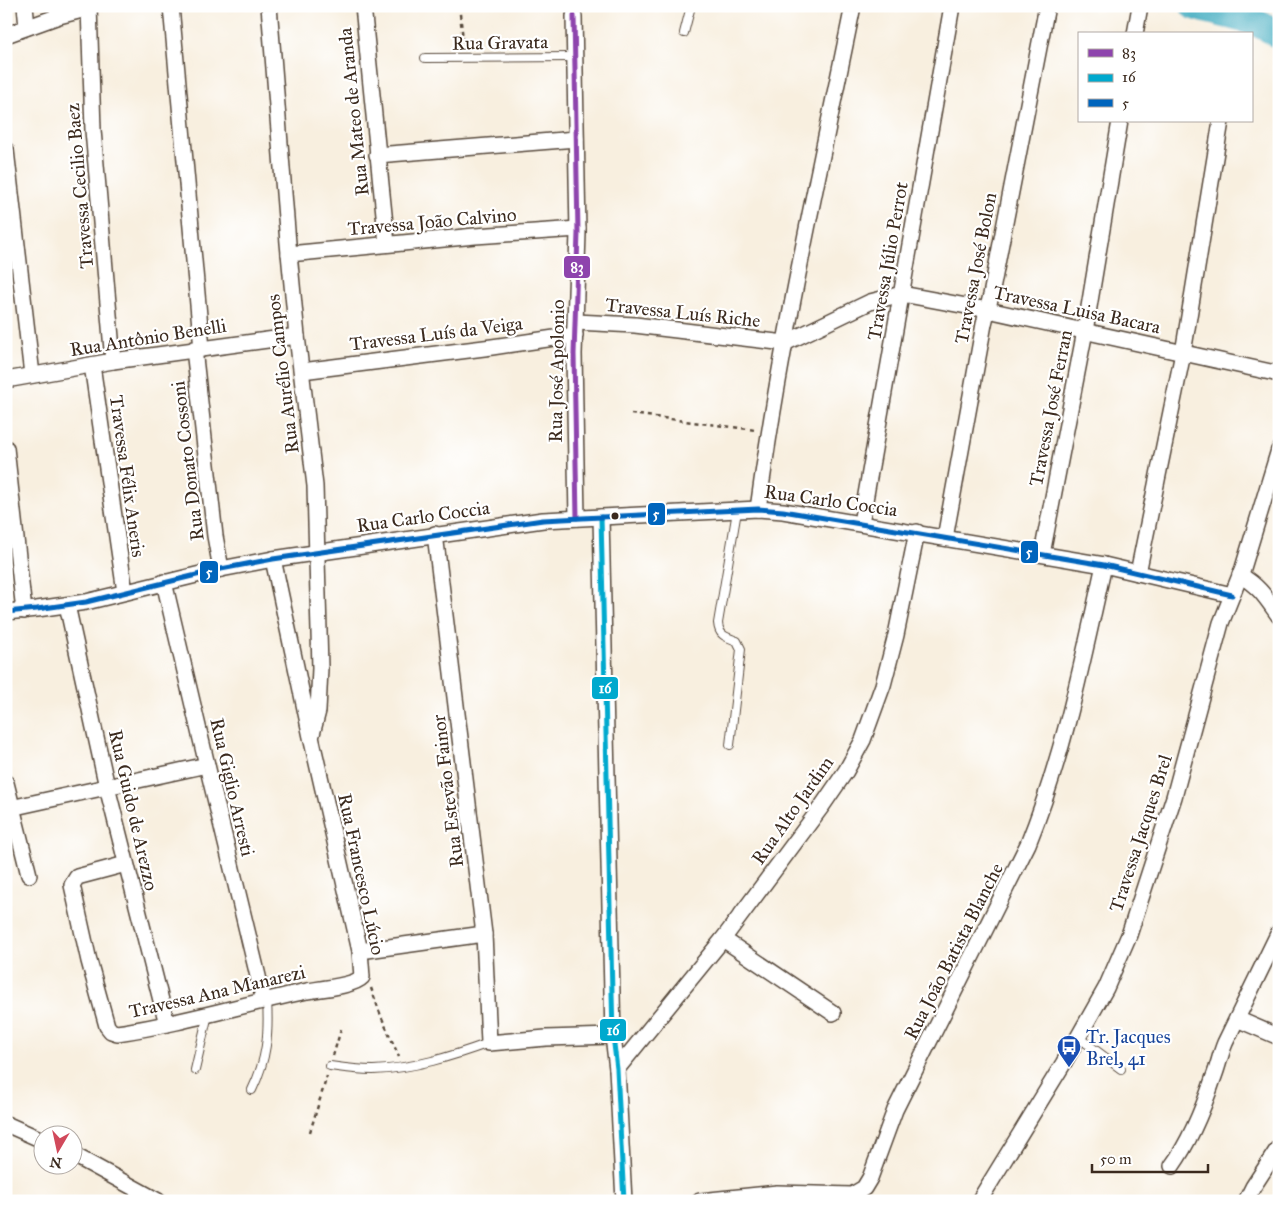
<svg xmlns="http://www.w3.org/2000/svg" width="1285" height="1207" font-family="'IM FELL Great Primer',serif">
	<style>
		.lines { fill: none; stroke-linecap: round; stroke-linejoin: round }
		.river { stroke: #40abbf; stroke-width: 28 }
		.lane-casing { stroke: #57483b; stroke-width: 10 }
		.street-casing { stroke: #57483b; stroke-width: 18 }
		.path { stroke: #57483b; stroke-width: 2.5; stroke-dasharray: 4 4; stroke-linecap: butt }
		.lane { stroke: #fff; stroke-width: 8 }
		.street { stroke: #fff; stroke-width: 15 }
		.bus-1-casing { stroke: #fff; stroke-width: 9 }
		.bus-2-casing { stroke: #fff; stroke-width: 9 }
		.bus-3-casing { stroke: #fff; stroke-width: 9 }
		.bus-1 { stroke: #8e44ad; stroke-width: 5 }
		.bus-2 { stroke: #00a9ce; stroke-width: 5 }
		.bus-3 { stroke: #0065bd; stroke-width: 5 }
		.bus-dot { fill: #3b2a1e; stroke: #fff; stroke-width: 2 }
		.labels { text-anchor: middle; stroke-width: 4.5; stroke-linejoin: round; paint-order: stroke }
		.street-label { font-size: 19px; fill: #3b2a1e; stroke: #fff }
		.transit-label { font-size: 19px; fill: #164399; stroke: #fff; text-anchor: start }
		.line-badge { stroke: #fff; stroke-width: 2 }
		.badge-label { font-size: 14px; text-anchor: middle; font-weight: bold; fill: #fff }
	</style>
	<rect width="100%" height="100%" fill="#fff"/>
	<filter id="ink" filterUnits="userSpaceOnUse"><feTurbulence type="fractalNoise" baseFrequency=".02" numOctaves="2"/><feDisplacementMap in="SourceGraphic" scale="10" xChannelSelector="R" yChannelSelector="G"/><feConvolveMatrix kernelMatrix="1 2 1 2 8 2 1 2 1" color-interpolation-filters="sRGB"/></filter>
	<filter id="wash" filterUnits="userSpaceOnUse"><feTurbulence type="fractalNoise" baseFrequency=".0096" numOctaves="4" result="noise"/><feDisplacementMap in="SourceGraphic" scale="20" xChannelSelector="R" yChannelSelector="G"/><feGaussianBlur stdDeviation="1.12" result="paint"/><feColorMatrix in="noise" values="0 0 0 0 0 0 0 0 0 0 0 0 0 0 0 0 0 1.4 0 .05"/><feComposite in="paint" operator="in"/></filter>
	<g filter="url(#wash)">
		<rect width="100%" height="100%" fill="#f8efdf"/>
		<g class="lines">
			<path class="river" d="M1194 6C1225 16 1251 16 1279 35"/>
		</g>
	</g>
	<g filter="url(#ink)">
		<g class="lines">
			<defs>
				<g id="lane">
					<polyline points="684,33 691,6"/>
					<polyline points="425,58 575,57"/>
					<path d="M730 745 741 649 737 641C726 637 719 636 718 623L737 511"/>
					<polyline points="1078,1037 1121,1069"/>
					<path d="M330 1066C344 1068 359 1070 373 1070 412 1069 453 1056 489 1043"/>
					<polyline points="195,1070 208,1014"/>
					<path d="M252 1090C267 1059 269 1034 267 1000"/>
				</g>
				<g id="street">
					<polyline points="25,6 27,27"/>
					<polyline points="89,6 93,130 113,361"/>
					<polyline points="171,6 202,349"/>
					<polyline points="269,6 288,243 297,336 315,486 320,668 318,711 312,734"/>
					<polyline points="363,6 387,244"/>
					<polyline points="574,16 578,233 574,354 577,518"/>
					<polyline points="1135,34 1140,6"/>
					<polyline points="6,35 59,16 90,8"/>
					<polyline points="6,150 32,375"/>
					<polyline points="377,155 576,139"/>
					<polyline points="289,254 475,236 578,229"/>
					<polyline points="576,322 635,325 785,343 870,302 902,294 988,310 1279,374"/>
					<polyline points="194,349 215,536 221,569"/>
					<polyline points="92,365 125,592"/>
					<polyline points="302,371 492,347 575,335"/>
					<polyline points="6,380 113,361 297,336"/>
					<polyline points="6,448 24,611"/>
					<path d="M758 509C781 340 819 173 853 6"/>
					<polyline points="601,517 613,1036 617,1069 624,1201"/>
					<polyline points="861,523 952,6"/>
					<polyline points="435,534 484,934 489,1043 546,1038 613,1036"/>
					<polyline points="945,538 984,324 991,295 1047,6"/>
					<polyline points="1042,554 1085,331 1120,121"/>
					<polyline points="1138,573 1183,353 1221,121"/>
					<path d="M1240 575C1260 587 1266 598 1279 616"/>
					<polyline points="164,582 207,765 264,1001"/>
					<polyline points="67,605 107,787 167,1024"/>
					<polyline points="6,612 37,609 86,602 221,569 273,559 543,520 758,509 783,511 1104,565 1232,595"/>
					<polyline points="6,783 29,875"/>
					<polyline points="6,809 207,765"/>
					<path d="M126 864 77 877 72 885 89 961 107 1026 111 1031 117 1033C181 1024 244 1004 307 991 319 989 354 986 362 977L360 951 311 737 273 559"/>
					<polyline points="723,939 833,1013"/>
					<polyline points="360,951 484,934"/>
					<polyline points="1237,1019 1279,1037"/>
					<polyline points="617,1069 723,939 822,806 846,771 863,740 883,685 896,635 917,532"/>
					<polyline points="6,1124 42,1140"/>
					<polyline points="72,1154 158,1201"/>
					<path d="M1172 1166C1190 1141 1203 1109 1213 1079 1218 1067 1220 1055 1225 1043L1279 932"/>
					<path d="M700 1201 777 1193 852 1195 864 1188 870 1178 895 1110 1028 844C1064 755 1083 659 1104 565"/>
					<polyline points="979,1201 1063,1064 1106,988 1129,935 1174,797 1221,623 1243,568 1279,450"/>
					<polyline points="1246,1201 1253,1187 1279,1147"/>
				</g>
			</defs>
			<use href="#lane" class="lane-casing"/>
			<use href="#street" class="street-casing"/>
			<g class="path">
				<polyline points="459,6 464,47"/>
				<polyline points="631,414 755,430"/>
				<polyline points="371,988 381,1016 399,1057"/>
				<polyline points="333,1056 342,1026"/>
				<polyline points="310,1132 327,1076"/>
			</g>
			<use href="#lane" class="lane"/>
			<use href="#street" class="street"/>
			<defs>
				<polyline id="bus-1" points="574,16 578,233 574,354 577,518"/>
				<polyline id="bus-2" points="601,517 613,1036 617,1069 624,1201"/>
				<polyline id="bus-3" points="6,612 37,609 86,602 221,569 273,559 543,520 758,509 783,511 1104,565 1232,595"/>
			</defs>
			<use href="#bus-1" class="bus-1-casing"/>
			<use href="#bus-2" class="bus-2-casing"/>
			<use href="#bus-3" class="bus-3-casing"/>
			<use href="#bus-1" class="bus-1"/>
			<use href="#bus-2" class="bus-2"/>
			<use href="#bus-3" class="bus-3"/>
		</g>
	</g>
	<defs>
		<symbol id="bus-pin" viewBox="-11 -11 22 30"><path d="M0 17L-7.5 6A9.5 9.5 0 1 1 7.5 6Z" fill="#1a4fb4" stroke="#fff"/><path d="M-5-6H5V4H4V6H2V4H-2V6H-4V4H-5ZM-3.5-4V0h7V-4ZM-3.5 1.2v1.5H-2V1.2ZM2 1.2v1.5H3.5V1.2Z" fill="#fff"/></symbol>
	</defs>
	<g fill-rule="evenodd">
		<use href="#bus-pin" x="1055" y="1033" width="28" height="38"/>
	</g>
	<circle class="bus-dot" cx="615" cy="516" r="4.5"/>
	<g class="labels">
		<g class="street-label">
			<text transform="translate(500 42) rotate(-1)" y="7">Rua Gravata</text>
			<text transform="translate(353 112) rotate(-96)" y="7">Rua Mateo de Aranda</text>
			<text transform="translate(79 186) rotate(-95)" y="7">Travessa Cecilio Baez</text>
			<text transform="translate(432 221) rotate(-5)" y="7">Travessa João Calvino</text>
			<text transform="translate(887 261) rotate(-80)" y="7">Travessa Júlio Perrot</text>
			<text transform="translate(975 268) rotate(-79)" y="7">Travessa José Bolon</text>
			<text transform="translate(1077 309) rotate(12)" y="7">Travessa Luisa Bacara</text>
			<text transform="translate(683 312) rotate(6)" y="7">Travessa Luís Riche</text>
			<text transform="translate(436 333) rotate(-7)" y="7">Travessa Luís da Veiga</text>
			<text transform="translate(148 337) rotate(-9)" y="7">Rua Antônio Benelli</text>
			<text transform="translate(556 371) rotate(-89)" y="7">Rua José Apolonio</text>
			<text transform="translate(282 374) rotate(-97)" y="7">Rua Aurélio Campos</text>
			<text transform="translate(1050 408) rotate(-79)" y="7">Travessa José Ferran</text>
			<text transform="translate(187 461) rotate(-97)" y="7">Rua Donato Cossoni</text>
			<text transform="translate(128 476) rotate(82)" y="7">Travessa Félix Aneris</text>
			<text transform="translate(831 500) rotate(8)" y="7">Rua Carlo Coccia</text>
			<text transform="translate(423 516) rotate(-8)" y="7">Rua Carlo Coccia</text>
			<text transform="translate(233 787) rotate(77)" y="7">Rua Giglio Arresti</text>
			<text transform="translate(447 791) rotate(-97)" y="7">Rua Estevão Fainor</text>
			<text transform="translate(134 810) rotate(77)" y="7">Rua Guido de Arezzo</text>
			<text transform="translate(792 810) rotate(-55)" y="7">Rua Alto Jardim</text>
			<text transform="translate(1140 833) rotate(-72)" y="7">Travessa Jacques Brel</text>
			<text transform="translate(362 874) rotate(78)" y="7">Rua Francesco Lúcio</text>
			<text transform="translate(953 951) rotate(-63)" y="7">Rua João Batista Blanche</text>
			<text transform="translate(217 991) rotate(-13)" y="7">Travessa Ana Manarezi</text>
		</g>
		<g class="transit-label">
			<text x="1086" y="1043">Tr. Jacques<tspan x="1086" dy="22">Brel, 41</tspan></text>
		</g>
	</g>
	<g class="line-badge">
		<rect x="563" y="255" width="28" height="24" rx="5" fill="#8e44ad"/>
		<rect x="647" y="502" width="19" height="24" rx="5" fill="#0065bd"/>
		<rect x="1020" y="540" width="19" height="24" rx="5" fill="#0065bd"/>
		<rect x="199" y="560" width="20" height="24" rx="5" fill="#0065bd"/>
		<rect x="591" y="676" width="28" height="24" rx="5" fill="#00a9ce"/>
		<rect x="599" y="1018" width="28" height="24" rx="5" fill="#00a9ce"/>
	</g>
	<g class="badge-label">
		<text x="577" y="272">83</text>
		<text x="656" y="519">5</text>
		<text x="1029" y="557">5</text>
		<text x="209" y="577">5</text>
		<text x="605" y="693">16</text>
		<text x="613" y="1035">16</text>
	</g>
	<rect width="1285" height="1207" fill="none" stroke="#fff" stroke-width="25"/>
	<rect x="1078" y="32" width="175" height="90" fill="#ffffff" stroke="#b1aaa5"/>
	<rect x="1088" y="49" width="25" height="8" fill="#8e44ad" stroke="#b1aaa5"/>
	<text x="1122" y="58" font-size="15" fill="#3b2a1e">83</text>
	<rect x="1088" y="74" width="25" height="8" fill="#00a9ce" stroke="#b1aaa5"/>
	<text x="1122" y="82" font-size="15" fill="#3b2a1e">16</text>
	<rect x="1088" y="99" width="25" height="8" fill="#0065bd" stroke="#b1aaa5"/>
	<text x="1122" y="108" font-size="15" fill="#3b2a1e">5</text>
	<g transform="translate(58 1150) rotate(189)"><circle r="24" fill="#ffffff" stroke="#b1aaa5"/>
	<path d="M0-4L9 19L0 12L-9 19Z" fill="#d1495b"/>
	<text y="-8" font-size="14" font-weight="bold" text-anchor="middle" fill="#3b2a1e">N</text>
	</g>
	<path d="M1092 1164v8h116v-8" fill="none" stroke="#3b2a1e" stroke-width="2.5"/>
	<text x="1100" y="1164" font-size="15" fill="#3b2a1e" stroke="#ffffff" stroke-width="4" paint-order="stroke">50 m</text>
</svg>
